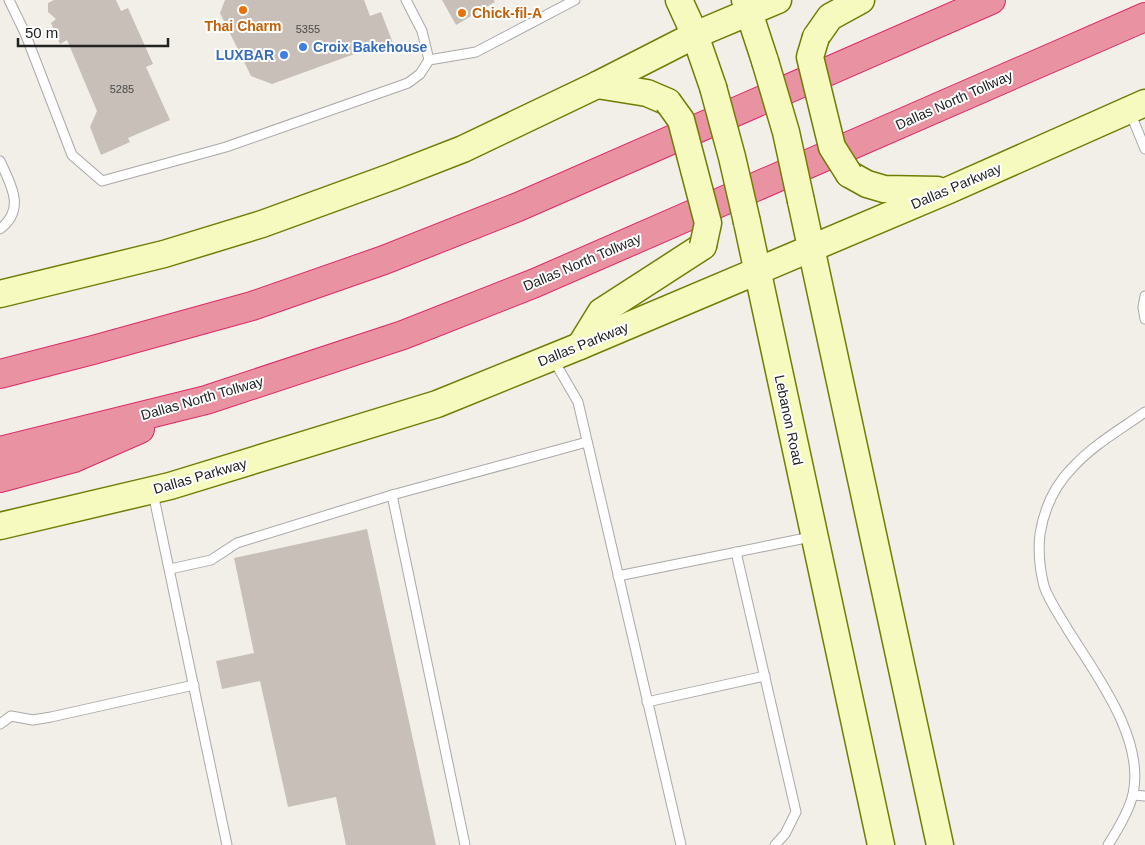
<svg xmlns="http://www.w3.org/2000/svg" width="1145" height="845" font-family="Helvetica,sans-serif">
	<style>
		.building { fill: #c7bfb8 }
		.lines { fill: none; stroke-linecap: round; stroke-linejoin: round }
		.service-casing { stroke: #a9a9a9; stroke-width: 11 }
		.secondary-casing { stroke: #707d05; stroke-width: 29 }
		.motorway-casing { stroke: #dc2a67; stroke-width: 30 }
		.service { stroke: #fff; stroke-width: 9 }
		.secondary { stroke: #f7fabf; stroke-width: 26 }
		.motorway { stroke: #e892a2; stroke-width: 28 }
		.secondary-bridge-casing { stroke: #707d05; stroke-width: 29; stroke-linecap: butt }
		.secondary-bridge { stroke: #f7fabf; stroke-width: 26 }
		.food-dot { fill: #e8710a; stroke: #fff; stroke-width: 2 }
		.shop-dot { fill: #3f7fe0; stroke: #fff; stroke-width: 2 }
		.labels { text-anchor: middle; stroke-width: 4; stroke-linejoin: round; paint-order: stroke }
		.number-label { font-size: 11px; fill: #4b4948 }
		.food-label { font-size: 14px; font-weight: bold; fill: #c56008; stroke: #fff; text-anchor: start }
		.shop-label { font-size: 14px; font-weight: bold; fill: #366cbe; stroke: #fff; text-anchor: start }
		.street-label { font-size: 14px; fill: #222; stroke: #fff }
	</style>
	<rect width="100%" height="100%" fill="#f2efe9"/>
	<g class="building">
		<polygon points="54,0 116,0 121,11 128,8 153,64 146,67 170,120 128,138 130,142 101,155 90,127 97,111 67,40 60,44 51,23 56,19 48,12 48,3"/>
		<polygon points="225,0 364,0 370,16 381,12 393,43 364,54 360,52 272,84 251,76 220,13"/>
		<polygon points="442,0 494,0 495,2 456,25"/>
		<polygon points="367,529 436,845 346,845 336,797 288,807 260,681 222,689 216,661 254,653 234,558"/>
	</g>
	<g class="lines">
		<defs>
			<g id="service">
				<polyline points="9,0 25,33 72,155 102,181 226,147 408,83 420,74 429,60 422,31 406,0"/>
				<polyline points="429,60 476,52 575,0"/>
				<polyline points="1130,112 1145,149"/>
				<path d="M0 161C11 185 26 209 0 229"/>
				<polyline points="1145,296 1143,307 1145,319"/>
				<polyline points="553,359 578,402 681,845"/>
				<polyline points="153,493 227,845"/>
				<polyline points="392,495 465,845"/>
				<polyline points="736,552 796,812 785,834 775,845"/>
				<polyline points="170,569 211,560 237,543 392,495 587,442"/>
				<polyline points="618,576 811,537"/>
				<polyline points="647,702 765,676"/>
				<polyline points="0,724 11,716 33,720 51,717 194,685"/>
				<polyline points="1133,795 1145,796"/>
				<path d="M1108 845C1117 831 1129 811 1133 794 1145 738 1096 675 1068 630 1060 616 1049 601 1044 586 1040 570 1038 551 1040 534 1044 509 1055 485 1073 467 1093 445 1121 429 1145 412"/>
			</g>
			<g id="secondary">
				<polyline points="679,0 695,35 713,87"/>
				<polyline points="745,0 765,61"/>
				<polyline points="816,37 830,17 861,0"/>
				<polyline points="597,85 647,93 668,102"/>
				<polyline points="849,174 867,184 884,189 937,190"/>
				<polyline points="801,201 940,845"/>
				<polyline points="747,222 881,845"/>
				<polyline points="0,294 164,254 262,224 391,177 463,149 597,85 695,35 778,0"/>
				<polyline points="580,346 601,312 703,246"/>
				<polyline points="0,526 170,486 437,404 580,346 949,190 1145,103"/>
			</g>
			<g id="motorway">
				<polyline points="0,374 93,350 252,306 384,260 518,207 991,0"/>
				<polyline points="0,451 206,400 403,335 535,283 1145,17"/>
				<polyline points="0,478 74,458 140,429"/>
			</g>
		</defs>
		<use href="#service" class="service-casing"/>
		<use href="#secondary" class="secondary-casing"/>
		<use href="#motorway" class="motorway-casing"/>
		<use href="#service" class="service"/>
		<use href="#secondary" class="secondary"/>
		<use href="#motorway" class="motorway"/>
		<defs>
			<g id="secondary-bridge">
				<polyline points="816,37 810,57 832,147 849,174"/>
				<polyline points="765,61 786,132 801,201"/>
				<polyline points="713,87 732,157 747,222"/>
				<polyline points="668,102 681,120 708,223 703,246"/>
			</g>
		</defs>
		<use href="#secondary-bridge" class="secondary-bridge-casing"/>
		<use href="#secondary-bridge" class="secondary-bridge"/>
	</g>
	<g class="food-dot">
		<circle cx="243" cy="10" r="5"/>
		<circle cx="462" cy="13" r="5"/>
	</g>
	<g class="shop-dot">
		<circle cx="303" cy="47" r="5"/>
		<circle cx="284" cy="55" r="5"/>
	</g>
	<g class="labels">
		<g class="number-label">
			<text x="308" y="33">5355</text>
			<text x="122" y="93">5285</text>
		</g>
		<g class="food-label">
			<text x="472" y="18">Chick-fil-A</text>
			<text x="243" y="31" text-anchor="middle">Thai Charm</text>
		</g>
		<g class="shop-label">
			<text x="313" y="52">Croix Bakehouse</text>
			<text x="274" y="60" text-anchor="end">LUXBAR</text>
		</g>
		<g class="street-label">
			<text transform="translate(954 100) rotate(-24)" y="5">Dallas North Tollway</text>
			<text transform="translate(956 186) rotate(-23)" y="5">Dallas Parkway</text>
			<text transform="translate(582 262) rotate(-23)" y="5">Dallas North Tollway</text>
			<text transform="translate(583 344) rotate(-22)" y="5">Dallas Parkway</text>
			<text transform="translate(202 398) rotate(-16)" y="5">Dallas North Tollway</text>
			<text transform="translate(789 420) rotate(78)" y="5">Lebanon Road</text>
			<text transform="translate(200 476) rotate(-16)" y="5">Dallas Parkway</text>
		</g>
	</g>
	<path d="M18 38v8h150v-8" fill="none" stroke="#222222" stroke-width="2.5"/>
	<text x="25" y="38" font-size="15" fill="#222222" stroke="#ffffff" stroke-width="4" paint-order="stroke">50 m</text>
</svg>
